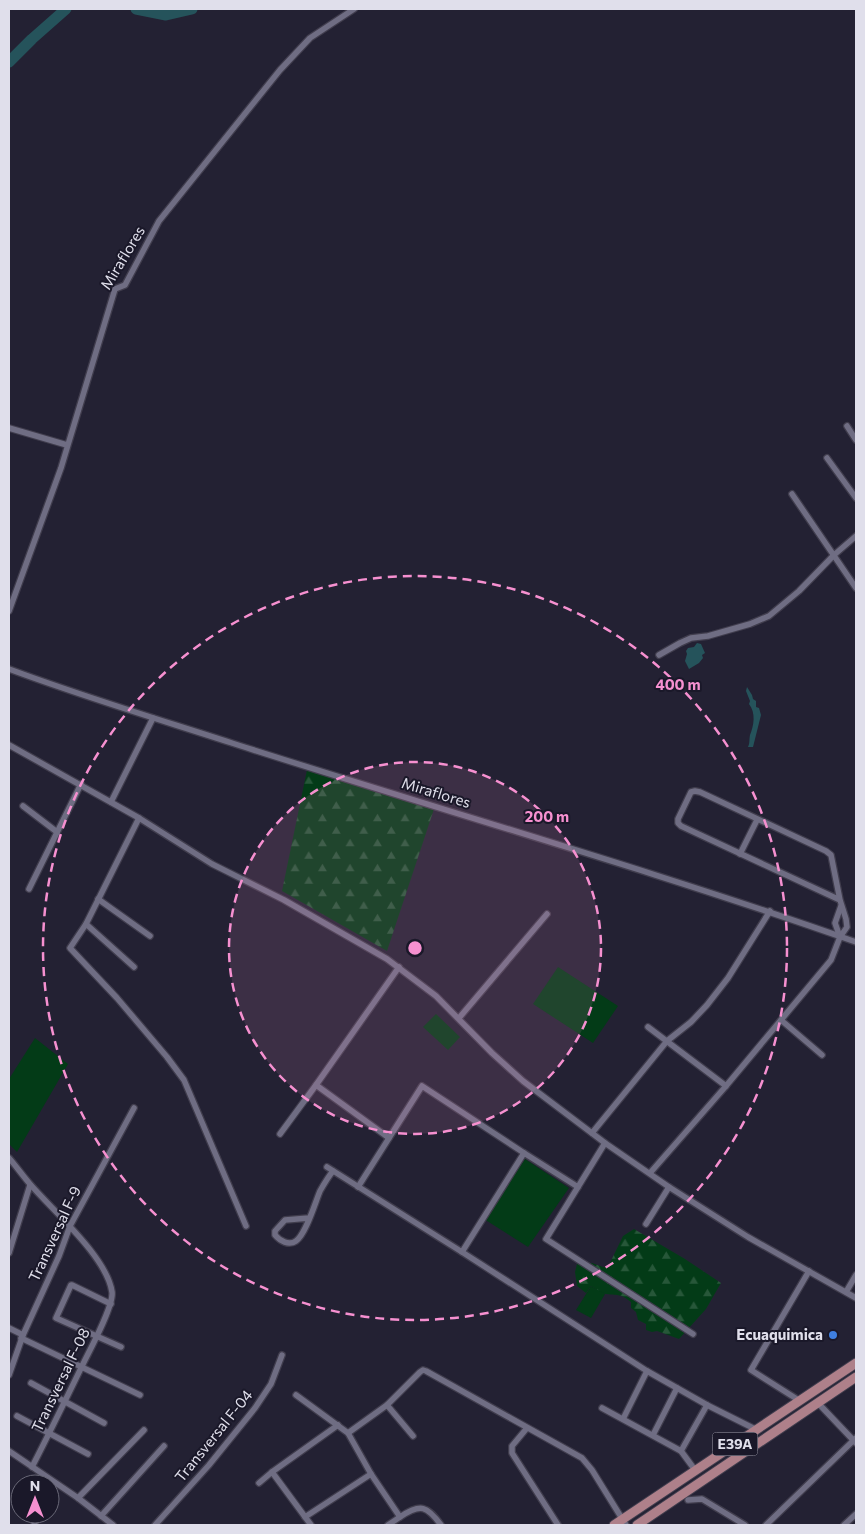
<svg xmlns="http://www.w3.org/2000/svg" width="865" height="1534" font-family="Commissioner,sans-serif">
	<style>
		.forest { fill: url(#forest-firs) }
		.park { fill: #033b17 }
		.water { fill: #25535b }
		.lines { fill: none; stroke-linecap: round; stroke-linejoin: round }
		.river { stroke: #25535b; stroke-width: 11 }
		.minor-casing { stroke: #403d4d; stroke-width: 8 }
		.primary-casing { stroke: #403d4d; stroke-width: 11 }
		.minor { stroke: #6f6d83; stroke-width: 5.5 }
		.primary { stroke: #ae808a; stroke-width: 9 }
		.ring { fill: none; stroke: #f690d0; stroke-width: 2.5; stroke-dasharray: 9 6 }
		.shop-dot { fill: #3f7fe0; stroke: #1a1829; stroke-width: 2 }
		.labels { text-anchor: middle; stroke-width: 4; stroke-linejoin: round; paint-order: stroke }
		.shield { fill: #1a1829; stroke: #a5a3b1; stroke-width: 1 }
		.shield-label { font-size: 14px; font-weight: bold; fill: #e0dfeb }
		.street-label { font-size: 15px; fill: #e0dfeb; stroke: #1a1829 }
		.poi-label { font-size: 15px; font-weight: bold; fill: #e0dfeb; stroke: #1a1829; text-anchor: end }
		.centre { fill: #f690d0; stroke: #1a1829; stroke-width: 2.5 }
		.ring-label { font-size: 15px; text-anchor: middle; font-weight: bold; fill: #f690d0; stroke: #1a1829; stroke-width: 4; stroke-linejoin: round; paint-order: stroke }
	</style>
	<defs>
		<pattern id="forest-firs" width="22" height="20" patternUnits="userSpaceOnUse" patternTransform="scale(1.25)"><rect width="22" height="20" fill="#033b17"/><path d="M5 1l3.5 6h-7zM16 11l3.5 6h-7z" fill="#275739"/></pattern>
	</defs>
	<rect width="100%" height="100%" fill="#232133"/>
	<g class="forest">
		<polygon points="307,770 434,809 387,951 282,891"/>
		<path d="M634 1229 685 1259 721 1283 706 1309 679 1339 657 1331 652 1332 646 1330V1324L638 1320 636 1312 631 1308V1302C619 1293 620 1296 606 1294 602 1294 595 1288 591 1286L586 1293 577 1286 575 1272 577 1264 592 1263 603 1267H608L623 1236Z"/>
	</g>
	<g class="park">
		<polygon points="558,967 618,1006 593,1043 533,1004"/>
		<polygon points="436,1014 460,1037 448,1050 423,1027"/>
		<polygon points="35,1038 68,1064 17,1152 9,1144 9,1079"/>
		<polygon points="525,1159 569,1188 528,1247 484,1219"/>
		<polygon points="591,1286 605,1294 591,1318 576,1310"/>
	</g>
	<g class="water">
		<polygon points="697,643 701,644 705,653 702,655 703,658 699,663 689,669 685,661 687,654 686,651 688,648 694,647"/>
		<path d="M747 687 752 695 753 699 756 701V707L759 708 761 715 753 747H748C750 743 749 740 750 735 754 725 756 713 749 704L750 701 746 691Z"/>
	</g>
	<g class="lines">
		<g class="river">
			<polyline points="136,9 166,15 192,9"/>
			<polyline points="9,62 32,39 66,9"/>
		</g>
		<defs>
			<g id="minor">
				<polyline points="847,426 856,440"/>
				<polyline points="9,428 67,445"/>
				<polyline points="827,458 856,498"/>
				<polyline points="792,494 856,588"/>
				<polyline points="9,611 61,468 115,289 125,285 159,221 280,70 310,38 354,9"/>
				<polyline points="659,655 680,643 691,638 708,636 750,624 769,616 799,591 834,555 856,536"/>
				<path d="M9 669C84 697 161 720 238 745 444 811 652 870 856 942"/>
				<polyline points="9,745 139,818 212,864 284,900 387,959 436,996 492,1053 523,1081 605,1143 669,1187 748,1237 856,1298"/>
				<polyline points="111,802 153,718"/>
				<polyline points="23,806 57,832"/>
				<polyline points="139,818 86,924 70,948 117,998 167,1057 184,1080 246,1226"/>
				<polyline points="740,854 757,820"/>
				<polyline points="29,889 81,784"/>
				<polyline points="98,899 150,936"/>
				<polyline points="86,924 134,967"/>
				<polyline points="840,937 835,923 841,906"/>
				<polyline points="459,1018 547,914"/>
				<polyline points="781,1020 822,1055"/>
				<polyline points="648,1027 726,1086"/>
				<polyline points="316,1085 389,1138"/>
				<polyline points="592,1133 667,1041 691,1022 707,1005 728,978 770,911"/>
				<polyline points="280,1134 316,1085 399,967"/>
				<polyline points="605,1143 546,1239 693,1334"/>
				<path d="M9 1158C16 1166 23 1176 30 1184 53 1211 107 1257 112 1292 114 1305 91 1348 84 1362 67 1397 50 1432 32 1467"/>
				<polyline points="327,1167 462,1252 647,1371 707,1405 757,1430"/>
				<polyline points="650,1173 726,1086 831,960 840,937 847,927 846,919 840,900 831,855 826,851 700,792 695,791 691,792 678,819 678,823 681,826 840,900"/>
				<polyline points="358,1187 422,1086 524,1153"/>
				<path d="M309 1218 285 1220 275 1231V1235C280 1241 289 1246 296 1241 306 1234 315 1203 320 1191 324 1184 328 1177 333 1171"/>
				<polyline points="646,1224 669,1187"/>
				<polyline points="462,1252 524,1153 578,1187"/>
				<polyline points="9,1253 30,1185"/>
				<polyline points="846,1292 856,1275"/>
				<polyline points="111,1304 72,1285 71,1285 56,1318 121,1347"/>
				<polyline points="9,1328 23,1335"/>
				<polyline points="21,1338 140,1395"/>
				<polyline points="9,1375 23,1335 59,1256 70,1226 134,1108"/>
				<polyline points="31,1383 104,1423"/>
				<path d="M296 1395 348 1433 371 1474 400 1517C421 1503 427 1506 441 1525"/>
				<polyline points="800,1401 751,1370 809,1271"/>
				<polyline points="818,1403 856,1443"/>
				<polyline points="387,1405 413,1436"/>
				<polyline points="602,1408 681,1451 695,1470"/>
				<polyline points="17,1416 88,1454"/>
				<polyline points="623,1419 647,1371"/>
				<polyline points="527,1428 512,1446 512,1453 558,1525"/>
				<polyline points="348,1433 387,1405 420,1372 423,1370 426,1371 582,1458 592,1470 626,1525"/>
				<polyline points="653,1435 677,1388"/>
				<polyline points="9,1451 78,1498 113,1525"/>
				<polyline points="681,1451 707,1405"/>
				<polyline points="272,1472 311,1525"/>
				<polyline points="259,1483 272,1472 338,1425"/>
				<polyline points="78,1498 144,1430"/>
				<polyline points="688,1500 702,1499 745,1525"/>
				<polyline points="101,1516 164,1446"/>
				<polyline points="305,1517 371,1474"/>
				<polyline points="34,1525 38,1514"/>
				<polyline points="155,1525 209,1465 255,1408 271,1384 282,1355"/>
				<polyline points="388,1525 400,1517"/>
				<polyline points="766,1525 856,1438"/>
				<polyline points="844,1525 856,1514"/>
			</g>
			<g id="primary">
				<polyline points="614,1525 856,1363"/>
				<polyline points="637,1525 856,1377"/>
			</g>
		</defs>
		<use href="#minor" class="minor-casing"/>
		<use href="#primary" class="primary-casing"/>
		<use href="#minor" class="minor"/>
		<use href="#primary" class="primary"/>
	</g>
	<circle cx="415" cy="948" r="186" fill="#f690d0" fill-opacity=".12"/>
	<g class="ring">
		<circle cx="415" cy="948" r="186"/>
		<circle cx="415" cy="948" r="372"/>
	</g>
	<circle class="shop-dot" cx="833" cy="1335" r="5"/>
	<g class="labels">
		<rect class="shield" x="712.5" y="1432.5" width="45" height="23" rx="4"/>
		<g class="shield-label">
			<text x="735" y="1449">E39A</text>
		</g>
		<g class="street-label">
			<text transform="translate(123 258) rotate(-59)" y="5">Miraflores</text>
			<text transform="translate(436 793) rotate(17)" y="5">Miraflores</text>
			<text transform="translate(55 1234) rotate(-65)" y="5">Transversal F-9</text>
			<text transform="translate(61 1380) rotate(-64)" y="5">Transversal F-08</text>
			<text transform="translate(214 1436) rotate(-51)" y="5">Transversal F-04</text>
		</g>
		<g class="poi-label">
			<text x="823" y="1340">Ecuaquimica</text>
		</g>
	</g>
	<circle cx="415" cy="948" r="8" class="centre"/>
	<g class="ring-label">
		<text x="678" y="690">400 m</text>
		<text x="547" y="822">200 m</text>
	</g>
	<rect width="865" height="1534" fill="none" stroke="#e0dfeb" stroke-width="20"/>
	<g transform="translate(35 1499)"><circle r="24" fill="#1a1829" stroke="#696877"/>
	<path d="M0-4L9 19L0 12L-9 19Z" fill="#f690d0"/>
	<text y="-8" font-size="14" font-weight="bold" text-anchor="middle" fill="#e0dfeb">N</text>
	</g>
</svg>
